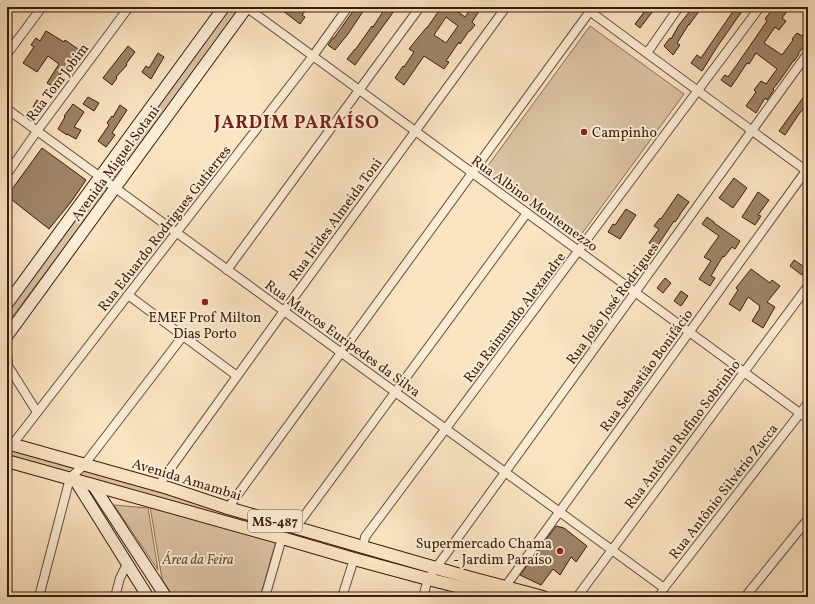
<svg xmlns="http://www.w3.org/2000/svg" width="815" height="604" font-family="Vollkorn,serif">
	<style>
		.green { fill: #dac2a2; stroke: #8a6e55 }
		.building { fill: #9f8468; stroke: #3b1b08; fill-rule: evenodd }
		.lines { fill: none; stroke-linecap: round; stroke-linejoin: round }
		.street-casing { stroke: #6b4d36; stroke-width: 10 }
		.secondary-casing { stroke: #3b1b08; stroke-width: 13 }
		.primary-casing { stroke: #3b1b08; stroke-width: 14 }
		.street { stroke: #fcedd7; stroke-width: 8 }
		.secondary { stroke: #fcedd7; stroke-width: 11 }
		.primary { stroke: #fbe4c1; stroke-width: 12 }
		.poi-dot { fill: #8f2418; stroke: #fcedd7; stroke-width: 1.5 }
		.labels { text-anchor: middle; stroke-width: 4; stroke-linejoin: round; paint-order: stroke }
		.shield { fill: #fcedd7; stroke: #755a46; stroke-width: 1 }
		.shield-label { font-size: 13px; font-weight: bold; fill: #3b1b08 }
		.street-label { font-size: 14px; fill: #3b1b08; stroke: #fcedd7 }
		.poi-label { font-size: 14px; fill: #3b1b08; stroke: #fcedd7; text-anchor: start }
		.park-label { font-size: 14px; font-style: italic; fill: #6b4d36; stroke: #fcedd7 }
		.district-label { font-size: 18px; font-weight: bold; letter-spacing: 1px; fill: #7a1f14; stroke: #fcedd7 }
	</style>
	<rect width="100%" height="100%" fill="#fbe4c1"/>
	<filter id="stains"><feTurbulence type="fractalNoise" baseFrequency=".005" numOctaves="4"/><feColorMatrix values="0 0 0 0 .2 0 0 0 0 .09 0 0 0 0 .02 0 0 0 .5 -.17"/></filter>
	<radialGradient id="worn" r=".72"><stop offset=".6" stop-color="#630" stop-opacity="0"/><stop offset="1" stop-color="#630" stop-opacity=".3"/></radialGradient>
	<g class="green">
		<polygon points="229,7 238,7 239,10 119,177 115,177 110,173 110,169"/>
		<polygon points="590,26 684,94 578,239 484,171"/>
		<polygon points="101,184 104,184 107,186 107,191 9,321 7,322 7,306"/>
		<polygon points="7,446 524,597 500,597 7,456"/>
		<polygon points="114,505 148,508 158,570"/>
		<polygon points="150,506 276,541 260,597 173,597 162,579"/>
	</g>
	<g class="building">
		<polygon points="278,7 309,7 302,15 305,17 300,24"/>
		<polygon points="356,7 366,7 348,34 335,50 328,45 333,38 334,38"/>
		<polygon points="386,7 397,7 355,65 347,59 355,49 355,50 372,26 373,27"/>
		<path d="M432 7H451L465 17 472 7H482L472 22 475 25 470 31H469L460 44 459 42 446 61 449 62 444 69 424 56 404 85 395 78 403 66 404 67 414 52 409 49 426 28H427L438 12ZM446 17 458 26 446 43 434 35Z"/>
		<polygon points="648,7 656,7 640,28 635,24"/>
		<polygon points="693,7 702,7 689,25 689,24 677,43 680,45 673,55 664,46 670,38 671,39 679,25"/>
		<polygon points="736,7 745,7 717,47 702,71 691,63 697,55 701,58"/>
		<polygon points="774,7 790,7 782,18 786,21 779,30 775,27 764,43 782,55 793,40 792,39 797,33 802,36 808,27 808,41 798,54 799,54 794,61 794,60 780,80 773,89 774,90 767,100 765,98 756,113 746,106 756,92 754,90 761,81 766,84 777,69 756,53 749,64 747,63 731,87 721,80 725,75 728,77 736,66 767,21 765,19"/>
		<polygon points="46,31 64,42 65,40 78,49 60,75 55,84 54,83 52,86 47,83 59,64 48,56 37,72 23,63 34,47 31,45 36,38 40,41"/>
		<polygon points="128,46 135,52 126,64 127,65 116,77 117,78 112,85 103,78"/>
		<polygon points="158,53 164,57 151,79 142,72 146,66 149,68"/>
		<polygon points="808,91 808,103 799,114 785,135 779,131"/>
		<polygon points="88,97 99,103 94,111 83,104"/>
		<polygon points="37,100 44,105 40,111 33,107"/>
		<polygon points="73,104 84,112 74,127 81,130 76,139 67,134 67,135 58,129 65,117 64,116"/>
		<polygon points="120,105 127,110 112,133 115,135 106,147 98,141 109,125 107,123 112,116 113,117"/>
		<polygon points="42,148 86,180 71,202 49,229 7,196"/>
		<polygon points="734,178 747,188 733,208 719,198"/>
		<polygon points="758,192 769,200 758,215 761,216 755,225 742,217"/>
		<polygon points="678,194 689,202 680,214 680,215 675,222 674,221 656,248 649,243 659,229 654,226 660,218 661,219"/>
		<polygon points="626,209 636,215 620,239 608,232 613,224 615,225"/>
		<polygon points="707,217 714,222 714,223 740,241 735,249 732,247 724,257 723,256 711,276 715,278 710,286 699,279 711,261 704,257 719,236 702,224"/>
		<polygon points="794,260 806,268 802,275 790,266"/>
		<polygon points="751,269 770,283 772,280 780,286 767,302 775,307 763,328 752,321 760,308 759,308 760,306 748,297 740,311 729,304 738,290 736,288"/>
		<polygon points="665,278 671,283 663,293 657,288"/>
		<polygon points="681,291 688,296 681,306 674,301"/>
		<polygon points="556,526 564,528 587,546 576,562 571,557 560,575 553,569 541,585 520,575"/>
	</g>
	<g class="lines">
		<defs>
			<g id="street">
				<polyline points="246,7 808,419"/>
				<polyline points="584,7 808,172"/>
				<polyline points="647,53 679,7"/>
				<polyline points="7,54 42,7"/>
				<polyline points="7,109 664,588"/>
				<polyline points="7,174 37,131 129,7"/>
				<polyline points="227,270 420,7"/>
				<polyline points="128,295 237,376"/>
				<polyline points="7,354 8,366 37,412"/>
				<polyline points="12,445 313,56 348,7"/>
				<polyline points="158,486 284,311 506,7"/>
				<polyline points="228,508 593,7"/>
				<polyline points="296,527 527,213"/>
				<polyline points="363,547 365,537 760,7"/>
				<polyline points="505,587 808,168"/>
				<polyline points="39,597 70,478 84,465 183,336"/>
				<polyline points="115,597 120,578 127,564"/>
				<polyline points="265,597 282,538"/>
				<polyline points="342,597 354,559"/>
				<polyline points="423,597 428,579 808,53"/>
				<polyline points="577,597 808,286"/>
				<polyline points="659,597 664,588 808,403"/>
				<polyline points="745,597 808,519"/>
			</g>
			<g id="secondary">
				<polyline points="7,304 224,7"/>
				<polyline points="7,336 247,7"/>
				<polyline points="75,480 148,597"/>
				<polyline points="93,485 166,597"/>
			</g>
			<g id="primary">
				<polyline points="7,443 168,488 228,508 363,547 471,578 543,597"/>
				<polyline points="7,461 282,538 354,559 428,579 500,597"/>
			</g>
		</defs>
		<use href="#street" class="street-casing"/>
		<use href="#secondary" class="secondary-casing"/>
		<use href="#primary" class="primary-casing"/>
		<use href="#street" class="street"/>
		<use href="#secondary" class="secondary"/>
		<use href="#primary" class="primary"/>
	</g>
	<g class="poi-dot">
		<circle cx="584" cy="132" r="4"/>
		<circle cx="205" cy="302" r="4"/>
		<circle cx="560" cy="551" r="4"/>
	</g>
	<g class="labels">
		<rect class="shield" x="248" y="510" width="54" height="22" rx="3"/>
		<g class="shield-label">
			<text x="275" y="526">MS-487</text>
		</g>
		<g class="street-label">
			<text transform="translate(57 82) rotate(-53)" y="5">Rua Tom Jobim</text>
			<text transform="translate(115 163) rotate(-54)" y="5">Avenida Miguel Sotani</text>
			<text transform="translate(535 203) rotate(36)" y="5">Rua Albino Montemezzo</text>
			<text transform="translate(335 219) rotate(-54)" y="5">Rua Irides Almeida Toni</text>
			<text transform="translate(164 228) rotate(-52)" y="5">Rua Eduardo Rodrigues Gutierres</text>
			<text transform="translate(612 303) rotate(-54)" y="5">Rua João José Rodrigues</text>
			<text transform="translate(514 317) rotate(-53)" y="5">Rua Raimundo Alexandre</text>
			<text transform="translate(343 338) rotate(36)" y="5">Rua Marcos Euripedes da Silva</text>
			<text transform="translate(646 370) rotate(-54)" y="5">Rua Sebastião Bonifácio</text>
			<text transform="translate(682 434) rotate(-53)" y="5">Rua Antônio Rufino Sobrinho</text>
			<text transform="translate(187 479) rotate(17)" y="5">Avenida Amambai</text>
			<text transform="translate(723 491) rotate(-52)" y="5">Rua Antônio Silvério Zucca</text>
		</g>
		<g class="poi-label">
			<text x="592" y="137">Campinho</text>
			<text x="205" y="322" text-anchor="middle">EMEF Prof Milton<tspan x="205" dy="16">Dias Porto</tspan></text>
			<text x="552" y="548" text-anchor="end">Supermercado Chama<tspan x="552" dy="16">- Jardim Paraíso</tspan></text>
		</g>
		<g class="park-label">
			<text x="198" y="564">Área da Feira</text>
		</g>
		<g class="district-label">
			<text x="297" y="128">JARDIM PARAÍSO</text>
		</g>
	</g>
	<rect width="815" height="604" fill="none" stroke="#fbe4c1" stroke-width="24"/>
	<rect x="8" y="8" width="799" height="588" fill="none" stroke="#3b1b08" stroke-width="2"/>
	<rect x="12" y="12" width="791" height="580" fill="none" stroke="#3b1b08"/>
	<rect width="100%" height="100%" filter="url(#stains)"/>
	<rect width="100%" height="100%" fill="url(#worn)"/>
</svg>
